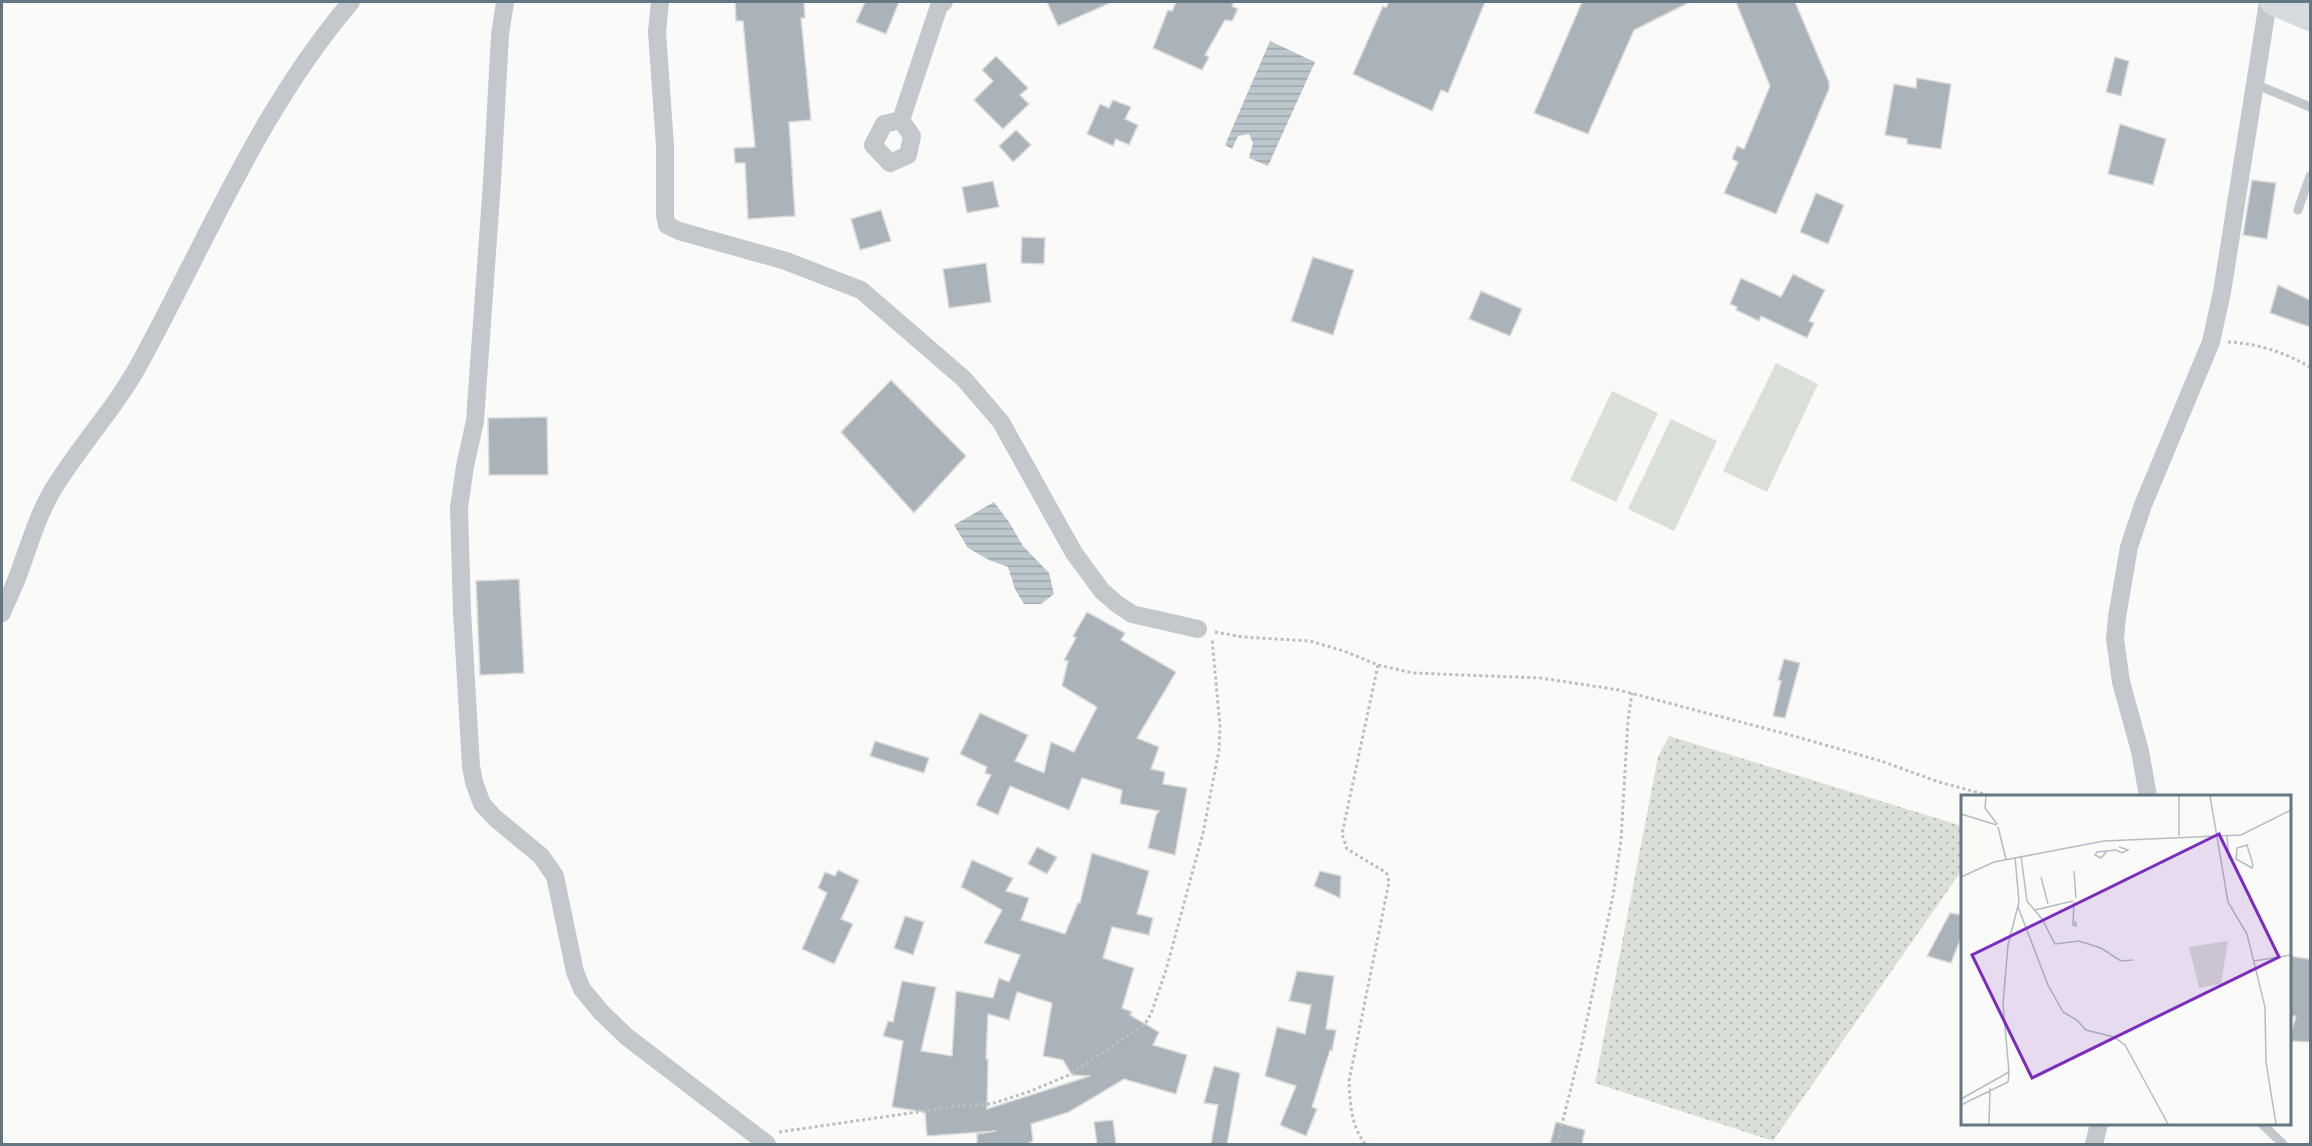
<svg xmlns="http://www.w3.org/2000/svg" width="2312" height="1146" font-family="'Alegreya Sans',sans-serif">
	<style>
		.green { fill: url(#green-dots) }
		.pitch { fill: #dadfd7 }
		.water { fill: url(#water-rules) }
		.building { fill: #aab3b9; stroke: #dcdcda; stroke-width: 1.5; fill-rule: evenodd }
		.lines { fill: none; stroke-linecap: round; stroke-linejoin: round }
		.path { stroke: #bbbfc2; stroke-width: 3; stroke-dasharray: 3 3; stroke-linecap: butt }
		.lane { stroke: #c3c8cc; stroke-width: 9 }
		.street { stroke: #c3c8cc; stroke-width: 18 }
		.secondary { stroke: #d6dbdf; stroke-width: 26 }
		.inset-road { fill: none; stroke: #b5bdc2; stroke-width: 1.5 }
		.view { fill: #7b2cbf; fill-opacity: 0.15; stroke: #7b2cbf; stroke-width: 3 }
		.inset-edge { fill: none; stroke: #657683; stroke-width: 3 }
	</style>
	<defs>
		<pattern id="green-dots" width="8" height="8" patternUnits="userSpaceOnUse" patternTransform="scale(1.5)"><rect width="8" height="8" fill="#dadfd7"/><path d="M2 2h.1M6 6h.1" fill="none" stroke="#b4b9b4" stroke-width="1.8" stroke-linecap="round"/></pattern>
		<pattern id="water-rules" width="6" height="5" patternUnits="userSpaceOnUse" patternTransform="scale(1.5)"><rect width="6" height="5" fill="#bbc7cb"/><path d="M0 2.5h6" fill="none" stroke="#9ca6aa"/></pattern>
	</defs>
	<rect width="100%" height="100%" fill="#fafaf8"/>
	<polygon class="green" points="1669,736 1962,826 1962,870 1773,1141 1595,1083 1658,757"/>
	<g class="pitch">
		<polygon points="1776,363 1818,384 1767,492 1723,471"/>
		<polygon points="1612,391 1658,413 1616,502 1570,480"/>
		<polygon points="1671,419 1717,441 1674,531 1628,509"/>
	</g>
	<g class="water">
		<polygon points="1270,41 1315,62 1268,166 1249,158 1253,143 1249,134 1238,136 1232,149 1225,145"/>
		<polygon points="994,502 1009,522 1023,546 1049,573 1054,594 1041,604 1024,604 1015,589 1008,567 989,560 968,548 954,525"/>
	</g>
	<g class="building">
		<polygon points="735,2 804,2 805,18 801,18 811,120 789,122 795,216 748,219 745,163 735,163 734,148 755,147 743,21 736,21"/>
		<polygon points="865,2 899,2 886,34 856,22"/>
		<polygon points="1047,2 1112,2 1058,26"/>
		<polygon points="1176,2 1234,2 1232,6 1238,9 1232,21 1225,20 1205,55 1209,57 1202,70 1153,48 1168,10 1172,11"/>
		<polygon points="1389,2 1485,2 1448,93 1441,90 1432,111 1353,74 1383,6 1386,8"/>
		<polygon points="1582,2 1690,2 1634,30 1588,134 1534,113"/>
		<polygon points="1736,2 1795,2 1829,82 1829,89 1776,214 1724,193 1738,162 1732,159 1737,146 1744,149 1770,86"/>
		<polygon points="996,56 1028,88 1020,95 1029,104 1003,129 974,100 993,81 982,70"/>
		<polygon points="2115,57 2129,61 2121,96 2106,92"/>
		<polygon points="1917,78 1951,84 1941,149 1907,144 1907,139 1885,135 1894,84 1916,88"/>
		<polygon points="1113,100 1131,107 1125,119 1138,125 1129,145 1116,139 1113,146 1087,134 1100,104 1109,108"/>
		<polygon points="2120,124 2166,139 2153,185 2108,174"/>
		<polygon points="1016,130 1031,145 1013,162 999,146"/>
		<polygon points="2252,180 2276,183 2267,239 2243,235"/>
		<polygon points="993,181 999,207 967,213 962,187"/>
		<polygon points="1816,193 1844,205 1828,244 1800,232"/>
		<polygon points="881,210 891,241 860,250 851,219"/>
		<polygon points="1022,237 1045,238 1044,264 1021,263"/>
		<polygon points="1313,257 1354,270 1333,335 1291,321"/>
		<polygon points="986,263 991,302 949,308 943,269"/>
		<polygon points="1793,274 1825,290 1809,321 1814,323 1807,338 1761,316 1759,321 1736,310 1737,307 1730,304 1741,278 1781,297"/>
		<polygon points="2278,285 2310,300 2310,327 2270,313"/>
		<polygon points="1481,291 1522,309 1510,336 1469,319"/>
		<polygon points="891,380 966,456 914,513 841,432"/>
		<polygon points="547,417 548,475 489,475 488,418"/>
		<polygon points="519,579 524,673 480,675 476,581"/>
		<polygon points="1087,612 1125,633 1121,640 1176,672 1137,738 1159,747 1151,769 1165,772 1163,784 1187,788 1175,855 1148,848 1156,815 1159,811 1120,804 1122,790 1082,778 1069,810 1010,786 998,815 976,805 991,775 985,773 987,767 960,754 980,713 1028,735 1015,761 1044,773 1051,742 1074,752 1097,707 1062,686 1068,661 1064,660 1076,638 1073,636"/>
		<polygon points="1784,659 1800,663 1785,718 1773,716 1781,681 1778,680"/>
		<polygon points="875,741 929,758 924,773 870,756"/>
		<polygon points="1037,847 1057,857 1047,874 1028,864"/>
		<path d="M1092 853 1149 871 1137 914 1153 918 1149 935 1112 927 1103 958 1134 968 1122 1008 1132 1012 1130 1015 1159 1032 1153 1045 1187 1055 1176 1094 1124 1079 1069 1112 1031 1124 1033 1141 1027 1144H977V1134L996 1131 927 1136 925 1112 892 1107 903 1041 883 1036 888 1021 893 1022 902 981 936 987 921 1051 952 1056 956 991 993 998 999 978 1009 982 1020 955 984 943 1002 910 961 887 972 860 1013 878 1006 891 1029 898 1021 920 1065 934 1078 903H1080ZM1017 992 1052 1003 1043 1056 1063 1060 1072 1075 1090 1076 987 1109 988 1059H986L988 1014 1009 1020Z"/>
		<polygon points="838,870 859,880 841,919 853,924 834,964 802,949 827,893 818,888 825,872 835,876"/>
		<polygon points="1320,871 1341,876 1340,898 1314,886"/>
		<polygon points="1950,913 1962,915 1962,935 1951,963 1927,956"/>
		<polygon points="905,916 924,922 913,955 894,948"/>
		<polygon points="2289,956 2310,959 2310,1042 2289,1041 2296,1016 2289,1017"/>
		<polygon points="1297,971 1334,976 1326,1029 1336,1030 1332,1051 1330,1050 1312,1107 1317,1109 1306,1136 1280,1125 1296,1086 1265,1076 1277,1027 1305,1034 1311,1005 1289,1001"/>
		<polygon points="1214,1066 1240,1073 1227,1144 1211,1144 1218,1105 1204,1103"/>
		<polygon points="1113,1120 1116,1144 1097,1144 1094,1122"/>
		<polygon points="1556,1122 1585,1130 1582,1144 1550,1144"/>
	</g>
	<g class="lines">
		<g class="path">
			<path d="M2228 342C2257 343 2286 353 2310 367"/>
			<polyline points="1215,632 1243,637 1310,641 1344,651 1378,665 1413,673 1541,678 1619,690 1794,736 1881,761 1939,782 1991,796"/>
			<polyline points="779,1132 959,1106 991,1104 1031,1091 1069,1075 1145,1024 1151,1014 1166,970 1203,833 1219,750 1220,726 1212,639"/>
			<path d="M1365 1144C1351 1125 1350 1104 1349 1081L1389 882 1387 874 1382 870 1347 849 1342 834 1378 665"/>
			<polyline points="1557,1144 1581,1048 1613,896 1621,840 1628,720 1632,693"/>
		</g>
		<g class="lane">
			<polyline points="2255,84 2310,107"/>
			<polyline points="2298,210 2310,176"/>
			<polyline points="2262,1124 2283,1144"/>
		</g>
		<g class="street">
			<polyline points="505,2 500,35 492,182 475,421 465,466 459,508 462,611 471,766 474,782 482,804 495,818 541,856 555,876 575,972 582,989 601,1012 627,1037 767,1144"/>
			<polyline points="660,2 657,32 665,146 665,215 667,225 679,231 786,261 861,290 964,379 1001,422 1074,553 1102,591 1117,604 1132,614 1198,629"/>
			<polyline points="901,120 939,6 944,2"/>
			<polygon points="901,120 912,136 908,155 890,163 873,145 884,124"/>
			<path d="M2 613C8 598 16 583 21 567 31 540 39 512 54 488 81 444 117 406 141 361 208 238 260 109 351 2"/>
			<polyline points="2148,796 2140,751 2121,682 2115,639 2117,617 2129,547 2143,505 2211,342 2222,292 2268,2"/>
			<polyline points="2094,1144 2099,1124"/>
		</g>
		<polyline class="secondary" points="2273,2 2310,18"/>
	</g>
	<g transform="translate(1961 795)">
		<rect width="330" height="330" fill="#fafaf8"/>
		<path d="M267 146 260 189 238 193 228 152Z" fill="#dadfd7"/>
		<path class="inset-road" d="M25 1 24 13 36 29M249 1 267 107 286 139 304 212 305 267 315 329M0 19 36 30M37 32 45 64M218 41V1M266 41 268 63M286 50 292 70 291 73 275 64 276 53ZM146 56 140 63 134 60 136 57 155 55 161 58 167 55 158 52M60 61 66 106 81 124 94 149 118 146 140 153 160 166 172 165M113 76 115 103M0 82 33 67 143 46 280 40 330 15M80 82 87 109M113 107 112 130 115 131 114 126M57 112 87 190 102 217 116 225 125 235 153 242 164 250 207 329M74 115 112 106M293 166 330 160M0 304 48 277 42 209 47 150 58 107 54 62M0 310 47 287 48 278M28 329 29 293"/>
		<path class="view" d="M258 39 318 162 71 283 11 160Z"/>
		<rect width="330" height="330" class="inset-edge"/>
	</g>
	<rect width="2312" height="1146" fill="none" stroke="#657683" stroke-width="6"/>
</svg>
